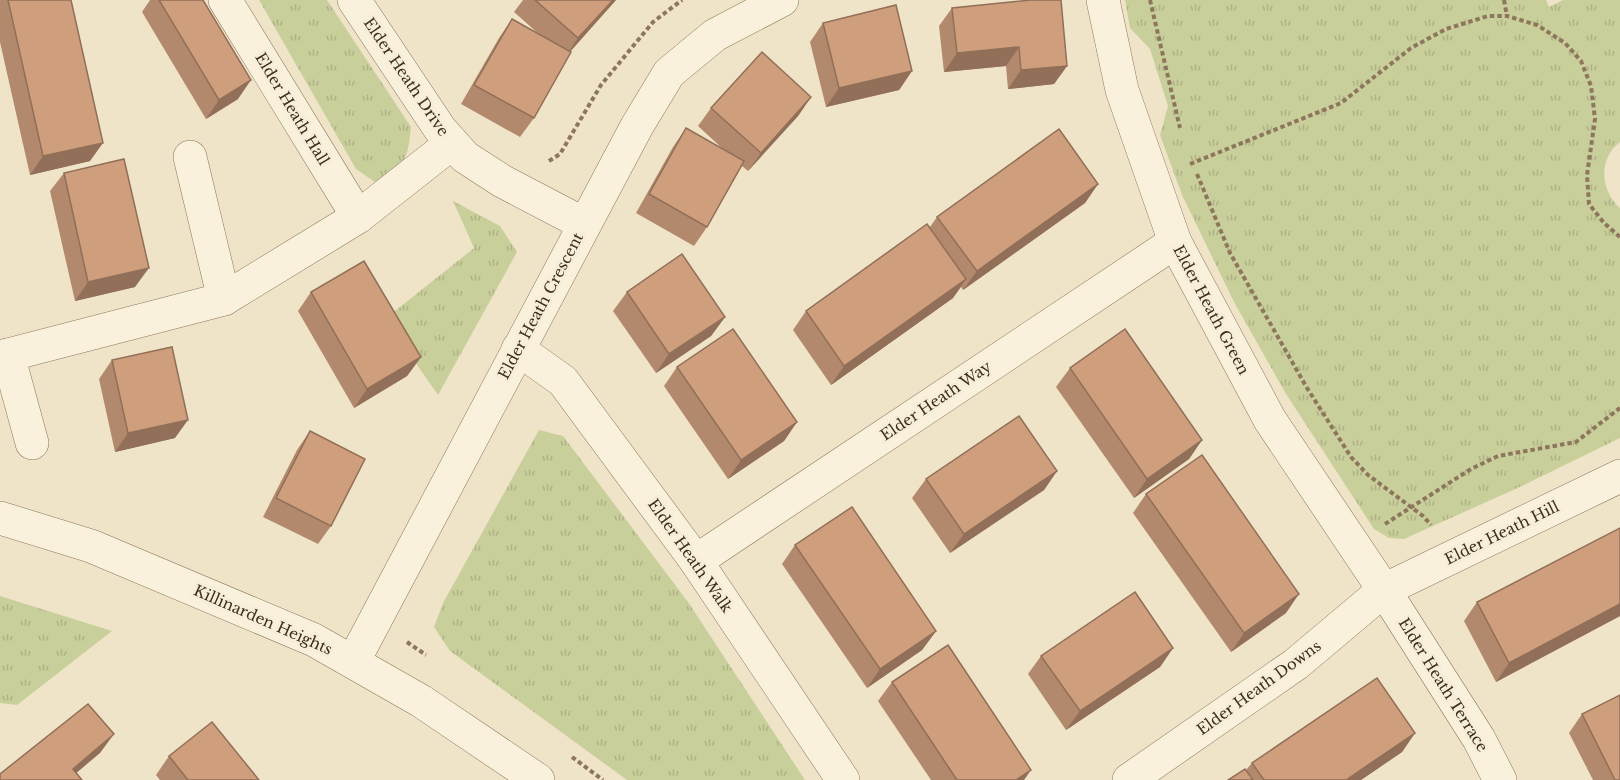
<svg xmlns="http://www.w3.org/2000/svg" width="1620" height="780" font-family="'Libre Baskerville',serif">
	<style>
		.grass { fill: url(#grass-tufts) }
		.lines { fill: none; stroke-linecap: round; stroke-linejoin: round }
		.minor-casing { stroke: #8d765c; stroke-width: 34 }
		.path { stroke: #8d765c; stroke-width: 4; stroke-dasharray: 4.5 3; stroke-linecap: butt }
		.minor { stroke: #faf1dc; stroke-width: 33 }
		.wall { fill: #b2896c }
		.shaded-wall { fill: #916f58 }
		.building { fill: #cf9f7d; stroke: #916f58; stroke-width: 1.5 }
		.labels { text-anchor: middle; stroke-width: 6; stroke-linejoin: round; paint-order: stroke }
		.street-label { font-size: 15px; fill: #3d2e20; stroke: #f7eed8 }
	</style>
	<defs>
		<pattern id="grass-tufts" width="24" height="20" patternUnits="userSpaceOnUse" patternTransform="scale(1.5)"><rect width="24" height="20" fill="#c9cf9b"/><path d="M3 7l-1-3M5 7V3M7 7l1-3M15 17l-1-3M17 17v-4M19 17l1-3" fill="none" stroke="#aeb285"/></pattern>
	</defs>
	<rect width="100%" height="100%" fill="#f0e4c8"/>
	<g class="grass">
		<path d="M259 0H327L411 127C407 162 406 164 375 182L356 169Z"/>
		<path d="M1125 0H1546L1549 7 1563 0H1620V142C1598 159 1600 190 1620 208V438L1522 486 1404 539 1389 538 1374 529 1286 394 1234 302 1182 195 1160 135 1168 106 1150 49 1130 28Z"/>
		<polygon points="453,201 500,226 517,252 438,395 385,319 474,248"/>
		<polygon points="539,430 563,436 688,602 805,780 627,780 450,651 434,627 443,603"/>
		<polygon points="0,596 112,631 17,705 0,703"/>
	</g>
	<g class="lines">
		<defs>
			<g id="minor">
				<polyline points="225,0 358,217"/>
				<polyline points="354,0 440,129 465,157 502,181 584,224"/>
				<polyline points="1103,0 1122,90 1175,242 1270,420 1384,590 1479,739 1500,780"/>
				<polyline points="190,157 224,299"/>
				<polyline points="518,349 563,381 696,561 843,780"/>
				<polyline points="8,355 32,443"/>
				<polyline points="0,357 224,299 358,217 452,143"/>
				<polyline points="0,518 91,546 314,640 421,701 538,780"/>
				<polyline points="696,561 1175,242"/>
				<polyline points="353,662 637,126 669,73 715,35 782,0"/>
				<polyline points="1129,780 1296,664 1384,590 1620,476"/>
			</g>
		</defs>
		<use href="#minor" class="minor-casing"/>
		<g class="path">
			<polyline points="1150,0 1180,128"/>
			<polyline points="1504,0 1507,16"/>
			<polyline points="549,161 560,154 601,85 653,22 682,0"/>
			<polyline points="1190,164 1341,103 1411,48 1446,29 1488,16 1507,16 1537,25 1565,43 1581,61 1591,86 1595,119 1587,175 1589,204 1604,223 1620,237"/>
			<polyline points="1197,174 1230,253 1307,388 1351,457 1368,475 1423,516 1431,525"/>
			<polyline points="1385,524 1471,469 1498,456 1576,442 1620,408"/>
			<polyline points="407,642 426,655"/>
			<polyline points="572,757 603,780"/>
		</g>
		<use href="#minor" class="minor"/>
	</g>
	<g class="wall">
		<polygon points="0,0 71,0 90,161 30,175 0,42"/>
		<polygon points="150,0 203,0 238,99 206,119 142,12"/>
		<polygon points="523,0 616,0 570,52 534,118 520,137 461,104 499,38 512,19 540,35 514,12"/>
		<polygon points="952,8 1067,66 1054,84 1008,89 1006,66 944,72 939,26"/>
		<polygon points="823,23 912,71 899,90 826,107 810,42"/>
		<polygon points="811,97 798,116 748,171 742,166 707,227 694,246 636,213 673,147 686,128 723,149 698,126 711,108"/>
		<polygon points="64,173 135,287 75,301 50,191"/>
		<polygon points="1098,184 1085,203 963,290 961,287 953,298 831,385 793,330 806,311 930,227 937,217"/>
		<polygon points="311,292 421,357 407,376 354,408 298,311"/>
		<polygon points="627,292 725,317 711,336 656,373 613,311"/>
		<polygon points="112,360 175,438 115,452 99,379"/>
		<polygon points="677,367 797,422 784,441 728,479 664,386"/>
		<polygon points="1070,368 1202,440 1189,459 1134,498 1056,387"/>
		<polygon points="310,431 331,526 318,544 263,517 297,450"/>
		<polygon points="1057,471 1044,490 950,553 912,498 926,479"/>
		<polygon points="1146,494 1286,613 1231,652 1133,513"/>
		<polygon points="1620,528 1620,616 1496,682 1464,621 1477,602"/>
		<polygon points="795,545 936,631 922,650 867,688 782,564"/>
		<polygon points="1173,648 1160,667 1066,730 1028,674 1041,656"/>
		<polygon points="892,682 1024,780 931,780 878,701"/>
		<polygon points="1582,714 1620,780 1593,780 1569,733"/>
		<polygon points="1415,733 1402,752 1361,780 1228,780 1246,770 1252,763"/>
		<polygon points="169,756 259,780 160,780 156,775"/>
	</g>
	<g class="shaded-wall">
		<polygon points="613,0 616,0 565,57 578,38"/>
		<polygon points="1019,47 1006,66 944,72 957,53"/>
		<polygon points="1067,66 1054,84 1008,89 1021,70"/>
		<polygon points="912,71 899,90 826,107 839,88"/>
		<polygon points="251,80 238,99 206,119 219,100"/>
		<polygon points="811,97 798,116 748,171 761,153"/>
		<polygon points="103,143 90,161 30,175 43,156"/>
		<polygon points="1098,184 1085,203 963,290 977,271"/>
		<polygon points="149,268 135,287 75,301 88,282"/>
		<polygon points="966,279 953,298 831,385 844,366"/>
		<polygon points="725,317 711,336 656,373 669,354"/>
		<polygon points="421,357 407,376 354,408 367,389"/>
		<polygon points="188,420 175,438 115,452 128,433"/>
		<polygon points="797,422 784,441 728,479 741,460"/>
		<polygon points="1202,440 1189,459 1134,498 1147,479"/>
		<polygon points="1057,471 1044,490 950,553 964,534"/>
		<polygon points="1299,594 1286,613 1231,652 1244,633"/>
		<polygon points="1620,604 1620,616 1496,682 1509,663"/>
		<polygon points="936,631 922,650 867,688 880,669"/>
		<polygon points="1173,648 1160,667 1066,730 1080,711"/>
		<polygon points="1415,733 1402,752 1361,780 1346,780"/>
		<polygon points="114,734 100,753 68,780 73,769"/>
		<polygon points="1031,770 1024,780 1016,780"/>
	</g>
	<g class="building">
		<polygon points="8,0 71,0 103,143 43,156"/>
		<polygon points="159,0 203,0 251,80 219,100"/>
		<polygon points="535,0 613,0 578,38"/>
		<polygon points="1031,0 1061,0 1067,66 1021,70 1019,47 957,53 952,8"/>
		<polygon points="896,5 912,71 839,88 823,23"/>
		<polygon points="512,19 571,52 534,118 474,85"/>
		<polygon points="762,52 811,97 761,153 711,108"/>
		<polygon points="686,128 744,161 707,227 649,194"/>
		<polygon points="1059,129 1098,184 977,271 937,217"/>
		<polygon points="124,159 149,268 88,282 64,173"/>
		<polygon points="927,224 966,279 844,366 806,311"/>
		<polygon points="682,254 725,317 669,354 627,292"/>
		<polygon points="364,261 421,357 367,389 311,292"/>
		<polygon points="733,329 797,422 741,460 677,367"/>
		<polygon points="1125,329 1202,440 1147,479 1070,368"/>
		<polygon points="172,347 188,420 128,433 112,360"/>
		<polygon points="1019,416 1057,471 964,534 926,479"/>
		<polygon points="310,431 365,459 331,526 276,498"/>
		<polygon points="1202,455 1299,594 1244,633 1146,494"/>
		<polygon points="852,507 936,631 880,669 795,545"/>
		<polygon points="1620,528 1620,604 1509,663 1477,602"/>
		<polygon points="1135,592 1173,648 1080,711 1041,656"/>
		<polygon points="948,645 1031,770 1016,780 957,780 892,682"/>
		<polygon points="1377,678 1415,733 1346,780 1264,780 1252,763"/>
		<polygon points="1620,695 1620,780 1615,780 1582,714"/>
		<polygon points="88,704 114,734 73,769 82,780 0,780 0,774"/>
		<polygon points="212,722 259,780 188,780 169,756"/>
		<polygon points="1245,769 1253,780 1228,780"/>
	</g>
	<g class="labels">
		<g class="street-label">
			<text transform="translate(406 77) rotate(56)" y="5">Elder Heath Drive</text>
			<text transform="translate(292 109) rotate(59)" y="5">Elder Heath Hall</text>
			<text transform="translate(541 306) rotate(-62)" y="5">Elder Heath Crescent</text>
			<text transform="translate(1211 310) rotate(62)" y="5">Elder Heath Green</text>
			<text transform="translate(936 401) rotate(-34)" y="5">Elder Heath Way</text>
			<text transform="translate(1502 533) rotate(-26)" y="5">Elder Heath Hill</text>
			<text transform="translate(690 556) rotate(55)" y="5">Elder Heath Walk</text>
			<text transform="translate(263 620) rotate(24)" y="5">Killinarden Heights</text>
			<text transform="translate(1443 685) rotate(58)" y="5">Elder Heath Terrace</text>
			<text transform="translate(1259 688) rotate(-36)" y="5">Elder Heath Downs</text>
		</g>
	</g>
</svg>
